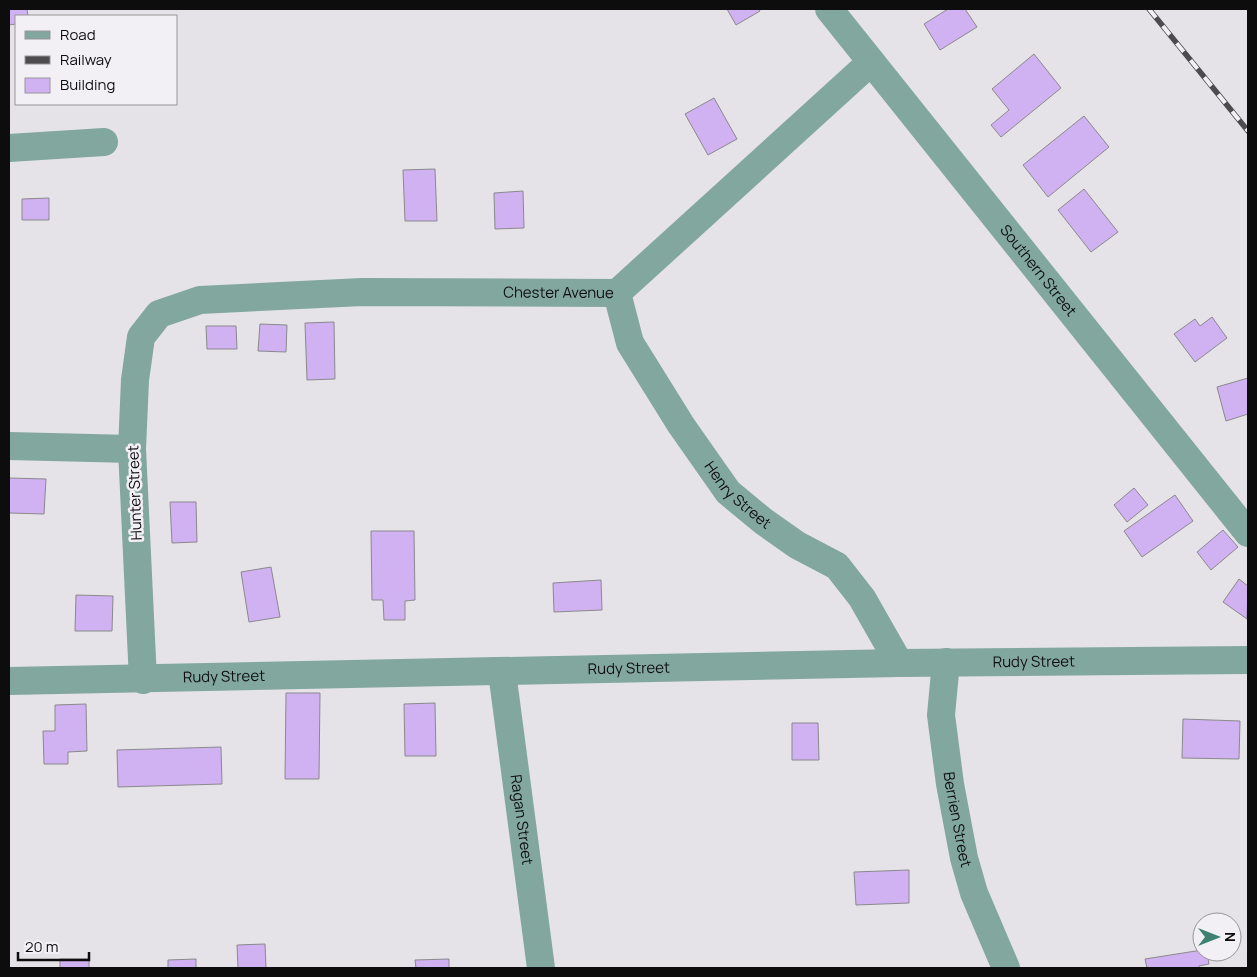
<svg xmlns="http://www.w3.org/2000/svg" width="1257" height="977" font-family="Manrope,sans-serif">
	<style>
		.building { fill: #d0b1f1; stroke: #8a898c }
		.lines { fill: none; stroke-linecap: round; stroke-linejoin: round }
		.street { stroke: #82a79f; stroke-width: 28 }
		.rail-casing { stroke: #4d4b4d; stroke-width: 5.5 }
		.rail { stroke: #f2f0f4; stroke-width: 4; stroke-dasharray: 11; stroke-linecap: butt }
		.labels { text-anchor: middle; stroke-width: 5; stroke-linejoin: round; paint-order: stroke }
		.street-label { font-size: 15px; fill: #0e0d0e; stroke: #f2f0f4 }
	</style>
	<rect width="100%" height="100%" fill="#e5e3e7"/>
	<g class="building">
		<polygon points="9,9 27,9 28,16 16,16 16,24 9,25"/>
		<polygon points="727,9 759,9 760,11 736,25"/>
		<polygon points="948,9 965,9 977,27 940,50 924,24"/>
		<polygon points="1034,54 1061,88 1001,137 991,125 1009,110 992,89"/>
		<polygon points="714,98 737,139 708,155 685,114"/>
		<polygon points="1084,116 1109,147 1048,197 1023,165"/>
		<polygon points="435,169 437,221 405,221 403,170"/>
		<polygon points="1084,189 1118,232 1091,252 1058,210"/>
		<polygon points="523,191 524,228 495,229 494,193"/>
		<polygon points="49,198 49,220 22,220 22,199"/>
		<polygon points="1212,317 1227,338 1195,362 1174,334 1195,319 1200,326"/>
		<polygon points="334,322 335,379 307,380 305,323"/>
		<polygon points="260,324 287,325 286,352 258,351"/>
		<polygon points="206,326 236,326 237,349 207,349"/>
		<polygon points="1248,378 1248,414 1226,421 1217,387"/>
		<polygon points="9,478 46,479 44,514 9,513"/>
		<polygon points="1134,488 1148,505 1127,522 1114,505"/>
		<polygon points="1175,495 1193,521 1142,557 1124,531"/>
		<polygon points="170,502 196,502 197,542 172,543"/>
		<polygon points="1223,530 1238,547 1211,570 1197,552"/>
		<polygon points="371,531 414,531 415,600 405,601 405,620 384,620 383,600 372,600"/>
		<polygon points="271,567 280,617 249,622 241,572"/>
		<polygon points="1239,579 1248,586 1247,619 1223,602"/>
		<polygon points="601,580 602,610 554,612 553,583"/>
		<polygon points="76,595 113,596 112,631 75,631"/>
		<polygon points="286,693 320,693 319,779 285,779"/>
		<polygon points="435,703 436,756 405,756 404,704"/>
		<polygon points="86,704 87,751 68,752 68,764 44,764 43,731 55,731 55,705"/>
		<polygon points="1183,719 1240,721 1239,759 1182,758"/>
		<polygon points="792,723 818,723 819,760 792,760"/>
		<polygon points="221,747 222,784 118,787 117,750"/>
		<polygon points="909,870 909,903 856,905 854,872"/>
		<polygon points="265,944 266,968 238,968 237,945"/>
		<polygon points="1202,950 1202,952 1207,952 1209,964 1199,966 1199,968 1147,968 1145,959"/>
		<rect x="60" y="959" width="29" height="9"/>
		<polygon points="196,959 196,968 168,968 168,960"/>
		<polygon points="449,959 449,968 416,968 415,960"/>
	</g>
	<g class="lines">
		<g class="street">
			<path id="s1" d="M829 9 1248 533"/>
			<polyline points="9,148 104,142"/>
			<path id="s2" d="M617 293 630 343 681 425 728 492 763 521 797 545 837 566 862 598 899 663"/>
			<polyline points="9,446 132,449"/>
			<path id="s3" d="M946 662 941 715 950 784 964 858 974 893 1006 968"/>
			<path id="s4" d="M502 672 541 968"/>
			<path id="s5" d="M143 680 132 449 135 380 141 337 159 314 200 300 362 292 617 293 871 62"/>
			<path id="s6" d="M9 681 899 663 1248 660"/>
		</g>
		<defs>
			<polyline id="rail" points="1149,9 1248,131"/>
		</defs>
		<use href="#rail" class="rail-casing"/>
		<use href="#rail" class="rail"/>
	</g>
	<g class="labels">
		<g class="street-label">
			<text dy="5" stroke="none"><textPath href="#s1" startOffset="335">Southern Street</textPath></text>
			<text dy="5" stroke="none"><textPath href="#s5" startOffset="775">Chester Avenue</textPath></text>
			<text transform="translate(135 493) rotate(-92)" y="5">Hunter Street</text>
			<text dy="5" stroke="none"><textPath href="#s2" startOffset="239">Henry Street</textPath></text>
			<text dy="5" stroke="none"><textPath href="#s6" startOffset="1025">Rudy Street</textPath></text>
			<text dy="5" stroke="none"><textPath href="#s6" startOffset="620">Rudy Street</textPath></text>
			<text dy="5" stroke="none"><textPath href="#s6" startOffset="215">Rudy Street</textPath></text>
			<text dy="5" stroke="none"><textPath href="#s3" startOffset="159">Berrien Street</textPath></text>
			<text dy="5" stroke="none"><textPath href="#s4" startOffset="149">Ragan Street</textPath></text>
		</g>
	</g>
	<rect width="1257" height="977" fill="none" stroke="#0e0d0e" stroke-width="20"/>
	<rect x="15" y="15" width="162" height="90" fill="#f2f0f4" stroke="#979598"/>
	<rect x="25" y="31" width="25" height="8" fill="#82a79f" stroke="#979598"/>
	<text x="60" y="40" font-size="15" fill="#0e0d0e">Road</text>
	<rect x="25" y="56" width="25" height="8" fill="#4d4b4d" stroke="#979598"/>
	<text x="60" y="65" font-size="15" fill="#0e0d0e">Railway</text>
	<rect x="25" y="78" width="25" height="15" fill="#d0b1f1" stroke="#979598"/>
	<text x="60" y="90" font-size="15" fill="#0e0d0e">Building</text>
	<g transform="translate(1217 937) rotate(90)"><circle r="24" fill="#f2f0f4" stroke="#979598"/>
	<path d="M0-4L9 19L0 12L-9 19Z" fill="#3d8173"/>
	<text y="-8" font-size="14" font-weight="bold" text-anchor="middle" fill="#0e0d0e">N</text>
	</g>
	<path d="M18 952v8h71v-8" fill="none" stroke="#0e0d0e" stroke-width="2.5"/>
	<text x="25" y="952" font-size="15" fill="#0e0d0e" stroke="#f2f0f4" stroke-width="4" paint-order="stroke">20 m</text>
</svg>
